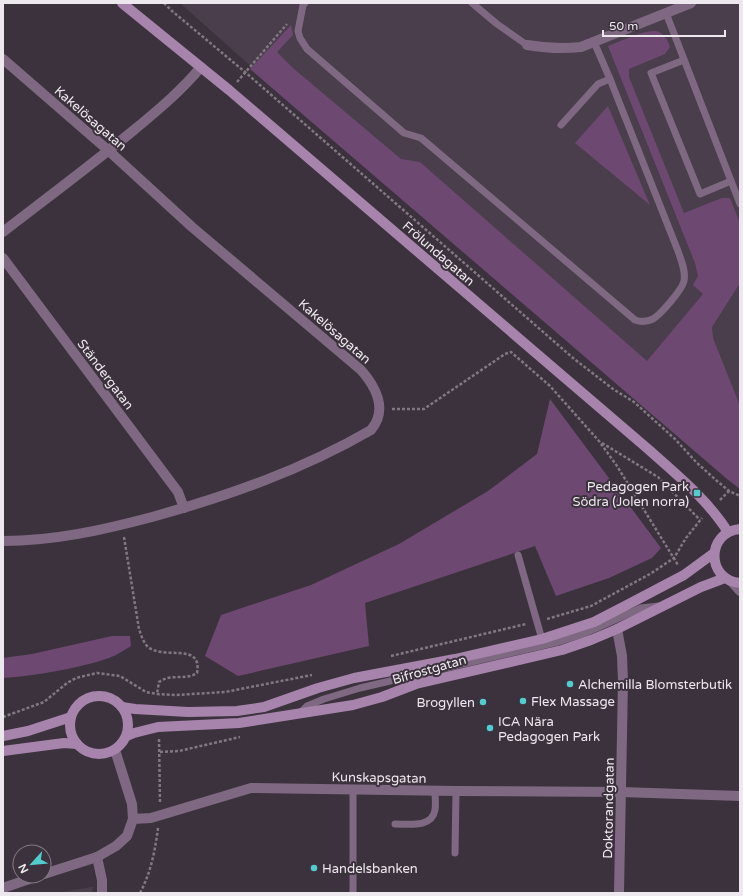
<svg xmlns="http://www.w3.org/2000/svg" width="743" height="896" font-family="'Varela Round',sans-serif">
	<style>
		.built { fill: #4a3d4c }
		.green { fill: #6d4972 }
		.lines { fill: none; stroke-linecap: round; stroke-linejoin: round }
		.path { stroke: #807881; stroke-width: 2.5; stroke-dasharray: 3 2; stroke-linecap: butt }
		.lane { stroke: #7f6882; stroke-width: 7 }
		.street { stroke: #7f6882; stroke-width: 10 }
		.secondary { stroke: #a784ac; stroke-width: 10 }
		.poi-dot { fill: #52cdcd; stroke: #3c323d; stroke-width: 1.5 }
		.labels { text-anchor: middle; stroke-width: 4; stroke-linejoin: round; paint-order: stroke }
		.street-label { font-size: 13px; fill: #ede7ee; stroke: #3c323d }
		.poi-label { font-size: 13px; fill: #ede7ee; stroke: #3c323d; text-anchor: start }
	</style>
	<rect width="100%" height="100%" fill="#3c323d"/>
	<g class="built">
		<polygon points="180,3 740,3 740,444 397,187 246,62"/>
		<polygon points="93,887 92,893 56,893 92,887"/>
	</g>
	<g class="green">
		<path d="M291 25 293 35 277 52 293 68 401 159 420 162 647 361 703 294 693 285 698 276 695 263 608 46C619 42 650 27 659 32 666 36 668 41 670 47L665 54 629 69V77L684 213 722 198H730L740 223V283L712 327 713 338 740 406V489L727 479 250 69Z"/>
		<polygon points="608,106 650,205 575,143"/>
		<polygon points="550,399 661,548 652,558 609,578 556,596 535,546 365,603 369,646 238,676 205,656 221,615 311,585 399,544 488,491 537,454"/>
		<path d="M112 636H130L131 646C124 650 117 655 109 658 80 668 34 676 3 678V658L32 654Z"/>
	</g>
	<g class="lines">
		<g class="path">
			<polyline points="164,3 172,11 245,72 573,358 613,389 634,402 675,439 697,463 717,481 729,491 740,496"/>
			<polyline points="237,82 287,24"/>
			<polyline points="392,409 424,409 505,354 511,352 550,386 599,441 617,466 678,565"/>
			<polyline points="602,443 658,477 700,520"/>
			<polyline points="720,500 729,491"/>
			<path d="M124 537 139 629C141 635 143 641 147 646 162 661 203 641 197 673 185 681 171 673 159 682L157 694"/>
			<polyline points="547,619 591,606 650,574 674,558 686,538 702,518"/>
			<polyline points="391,656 526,624"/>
			<polyline points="3,717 44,702 67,683 76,678 97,673 120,676 146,692 157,694 176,695 225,692 312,675"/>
			<polyline points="159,739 160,802"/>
			<polyline points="160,752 179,751 240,737"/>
			<path d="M140 893C151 872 155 851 158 828"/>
		</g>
		<g class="lane">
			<path d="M305 3 303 5 298 31 300 38 307 49 404 133 421 138 635 320C641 322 647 322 653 319 661 314 682 290 684 281 686 271 681 260 678 251L610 79 594 42"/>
			<polyline points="472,3 497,24 527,45"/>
			<polyline points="666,13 740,204"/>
			<polyline points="684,60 651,73 700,194 731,181"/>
			<polyline points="561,125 598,84 610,79"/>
			<polyline points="518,555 543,643"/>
			<polyline points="300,713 307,706 324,699 360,688 558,642 583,634 608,623 641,608 659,606"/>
			<path d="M395 824C409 824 432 828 435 810 436 804 435 797 435 791"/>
			<polyline points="455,853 456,791"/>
			<polyline points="353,893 353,789"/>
		</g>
		<g class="street">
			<path d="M527 45C545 48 563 49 581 47L691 3"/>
			<path d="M3 59 109 151 192 227 361 370C376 387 388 410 371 430 302 470 228 496 152 517 103 530 54 541 3 541"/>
			<path d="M3 232C47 198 91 165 134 130 158 110 181 91 201 67"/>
			<polyline points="3,258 178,492 184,508"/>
			<polyline points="732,582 740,591"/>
			<polyline points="617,629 622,656 623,681 619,893"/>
			<polyline points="133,819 151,818 251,788 456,791 621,792 740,796"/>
			<polyline points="97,857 102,880 102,893"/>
			<polyline points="44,874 97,857 116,846 127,836 133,819 132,804 115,750"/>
			<polyline points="3,888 38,876"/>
		</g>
		<g class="secondary">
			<path d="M122 3 229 90 648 449C677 475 707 499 728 532"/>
			<path d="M740 529C706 532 706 580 740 583"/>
			<circle cx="99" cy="725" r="29"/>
			<polyline points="122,707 135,709 188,712 237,711 264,707 318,688 354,678 455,659 542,639 594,622 625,606 684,575 714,553"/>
			<polyline points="3,736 28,731 71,717"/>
			<polyline points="127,736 134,733 158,727 239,723 353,705 382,697 416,684 562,650 591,640 617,629 701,587 725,578"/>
			<polyline points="3,751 64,743 77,744"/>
		</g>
	</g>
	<g class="poi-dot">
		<rect x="693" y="489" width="8" height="8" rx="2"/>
		<circle cx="570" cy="684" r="4"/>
		<circle cx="523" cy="701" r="4"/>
		<circle cx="483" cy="702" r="4"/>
		<circle cx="490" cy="728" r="4"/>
		<circle cx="314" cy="868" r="4"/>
	</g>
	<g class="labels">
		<g class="street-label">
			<text transform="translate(91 118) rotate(41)" y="5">Kakelösagatan</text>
			<text transform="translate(439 253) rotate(41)" y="5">Frölundagatan</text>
			<text transform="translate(335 331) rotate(41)" y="5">Kakelösagatan</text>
			<text transform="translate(106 374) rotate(53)" y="5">Ständergatan</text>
			<text transform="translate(429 669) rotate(-16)" y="5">Bifrostgatan</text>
			<text transform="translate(379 777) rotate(1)" y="5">Kunskapsgatan</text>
			<text transform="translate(608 808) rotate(-89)" y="5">Doktorandgatan</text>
		</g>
		<g class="poi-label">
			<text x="689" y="491" text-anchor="end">Pedagogen Park<tspan x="689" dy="15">Södra (Jolen norra)</tspan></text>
			<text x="578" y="689">Alchemilla Blomsterbutik</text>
			<text x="531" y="706">Flex Massage</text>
			<text x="475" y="707" text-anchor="end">Brogyllen</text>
			<text x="498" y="726">ICA Nära<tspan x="498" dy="15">Pedagogen Park</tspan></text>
			<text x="322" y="873">Handelsbanken</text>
		</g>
	</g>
	<rect width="743" height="896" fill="none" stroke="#ede7ee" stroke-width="8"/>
	<g transform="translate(32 864) rotate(243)"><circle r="19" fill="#3c323d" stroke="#837a84"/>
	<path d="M0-3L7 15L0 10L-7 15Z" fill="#52cdcd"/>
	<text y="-6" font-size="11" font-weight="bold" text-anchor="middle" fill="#ede7ee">N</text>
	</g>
	<path d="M603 30v6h122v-6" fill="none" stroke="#ede7ee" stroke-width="2"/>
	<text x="609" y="30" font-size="12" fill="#ede7ee" stroke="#3c323d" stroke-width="3" paint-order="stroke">50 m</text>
</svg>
